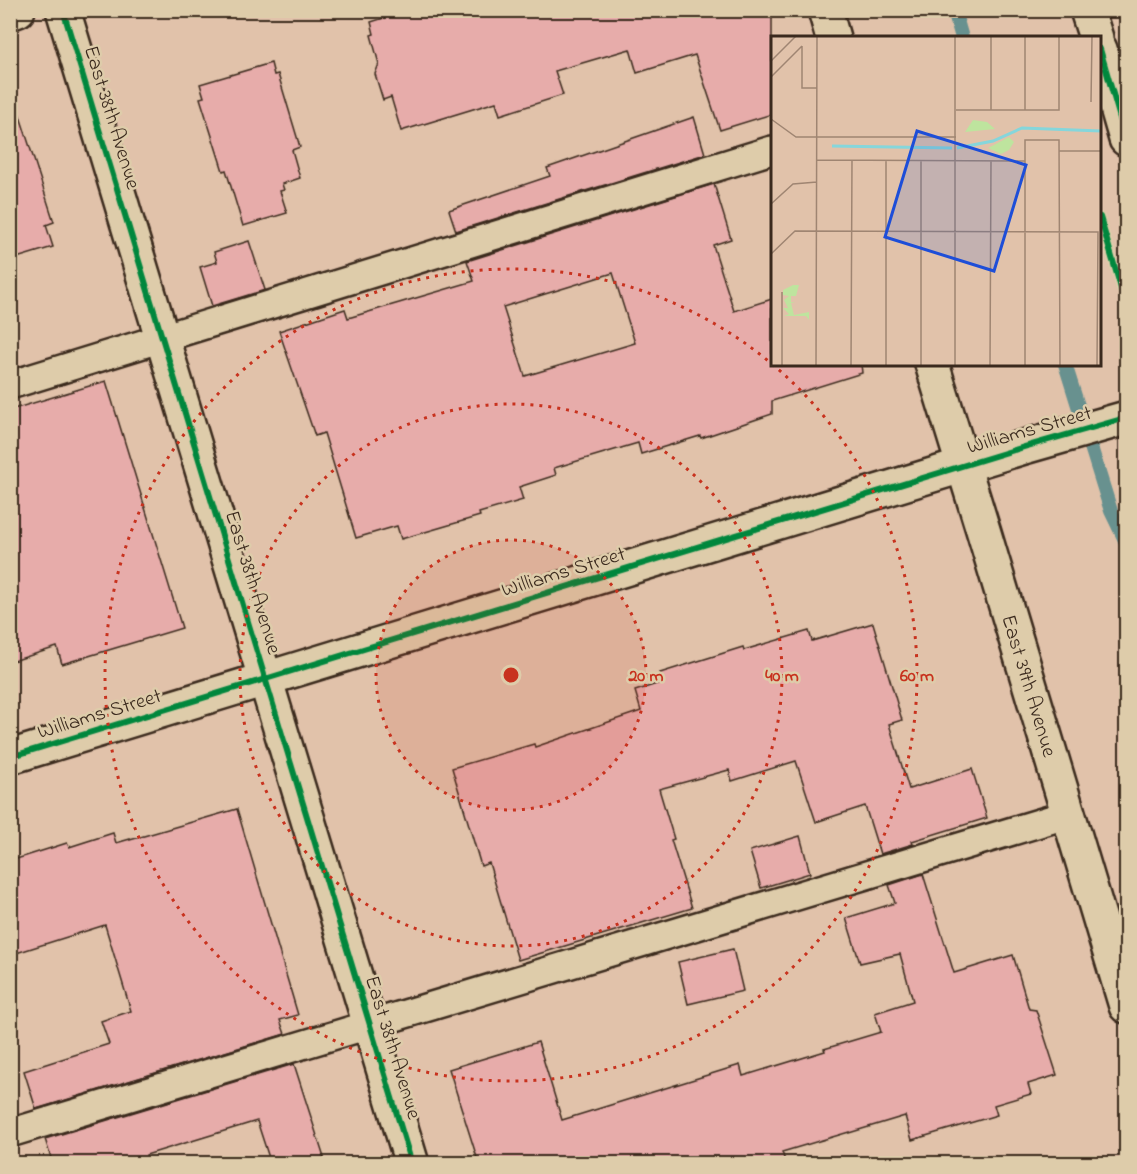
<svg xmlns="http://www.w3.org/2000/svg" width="1137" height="1174" font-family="'Indie Flower',sans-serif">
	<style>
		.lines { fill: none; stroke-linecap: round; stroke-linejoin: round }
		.stream { stroke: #67918f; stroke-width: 14 }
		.building { fill: #e7acaa; stroke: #3b2a1e; stroke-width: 1.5; fill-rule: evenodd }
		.lane-casing { stroke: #3b2a1e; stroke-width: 32 }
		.street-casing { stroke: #3b2a1e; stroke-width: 38 }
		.secondary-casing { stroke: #3b2a1e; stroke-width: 38 }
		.lane { stroke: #deccaa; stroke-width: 27 }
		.street { stroke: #deccaa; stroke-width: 33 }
		.secondary { stroke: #deccaa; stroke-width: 33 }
		.cycleway-casing { stroke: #deccaa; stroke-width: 10 }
		.cycleway { stroke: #00873e; stroke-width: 6 }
		.ring { fill: none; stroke: #c8321e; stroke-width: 3; stroke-dasharray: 3 6 }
		.labels { text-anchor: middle; stroke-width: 5; stroke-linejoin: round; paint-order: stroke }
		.street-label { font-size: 21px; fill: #3b2a1e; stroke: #deccaa }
		.inset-river { fill: none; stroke: #85d6db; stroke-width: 3 }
		.inset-road { fill: none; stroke: #9f8572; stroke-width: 1.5 }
		.view { fill: #1d4ed8; fill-opacity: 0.15; stroke: #1d4ed8; stroke-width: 3 }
		.inset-edge { fill: none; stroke: #3b2a1e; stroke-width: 3 }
		.centre { fill: #c8321e; stroke: #deccaa; stroke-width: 3 }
		.ring-label { font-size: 18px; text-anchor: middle; font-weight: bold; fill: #c8321e; stroke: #deccaa; stroke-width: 5; stroke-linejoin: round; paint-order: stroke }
	</style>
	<rect width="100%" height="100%" fill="#e1c2aa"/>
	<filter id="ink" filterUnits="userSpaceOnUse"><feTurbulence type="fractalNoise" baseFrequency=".0167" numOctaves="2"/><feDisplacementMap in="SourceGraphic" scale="12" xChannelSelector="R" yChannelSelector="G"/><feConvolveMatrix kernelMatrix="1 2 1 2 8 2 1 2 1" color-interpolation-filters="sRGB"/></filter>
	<g filter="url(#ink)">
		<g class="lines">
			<g class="stream">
				<polyline points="954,10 962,38"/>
				<polyline points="1065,364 1111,511 1126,542"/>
			</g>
		</g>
		<g class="building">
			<polygon points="409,10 772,10 772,114 720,130 695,55 637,73 630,49 555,71 563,95 500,115 496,102 401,131 391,97 383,100 375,74 379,64 371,35 374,34 371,22"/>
			<polygon points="271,63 274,75 278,74 300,147 292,150 300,178 282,184 284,190 280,191 287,213 243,226 226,170 223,171 200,98 204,97 200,84"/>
			<polygon points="18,110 54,222 46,225 53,247 10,260 10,111"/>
			<polygon points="694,117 705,154 456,231 449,210 550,176 547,168"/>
			<path d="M714 184 731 239 713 245 734 311 772 299V364H861L862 373 772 401V414L701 438 700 436 641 454 638 443 554 468 556 475 519 487 523 500 479 513 480 516 401 539 397 526 356 538 324 433 315 436 279 331 345 309 348 318 474 281 467 261ZM613 273 635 343 525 376 503 307Z"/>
			<polygon points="249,241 265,290 212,306 200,267 217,262 214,252"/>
			<polygon points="106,381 182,628 62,664 57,647 10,662 10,410"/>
			<polygon points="873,623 902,720 889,724 909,789 972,769 987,818 912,841 913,844 880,854 865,806 816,822 796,761 732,781 729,770 659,789 674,839 671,840 692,908 518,960 489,863 481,866 452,768 534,744 535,747 641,711 635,691 663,682 660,673 743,647 744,650 809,631 812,641"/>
			<polygon points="237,809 298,1015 280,1020 285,1034 36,1109 24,1071 109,1044 101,1021 131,1011 105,925 10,955 10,861 67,843 69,847 113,833 116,843 130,839 130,840"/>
			<polygon points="800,836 810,873 761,888 750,851"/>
			<polygon points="923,874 954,973 1013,955 1029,1009 1036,1010 1057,1075 1028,1084 1031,1094 994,1105 997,1115 912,1140 905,1116 849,1133 849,1132 782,1152 786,1164 479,1164 449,1069 538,1042 562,1120 740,1065 743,1076 825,1051 824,1049 881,1032 875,1013 913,1001 900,954 860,963 846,918 895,903 889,885"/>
			<polygon points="733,949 743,991 688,1004 678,962"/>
			<polygon points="294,1064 326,1164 271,1164 257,1121 146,1155 149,1164 53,1164 45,1139"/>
		</g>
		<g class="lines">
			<defs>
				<g id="lane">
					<polyline points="10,385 772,150"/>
					<polyline points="10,1133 1069,814"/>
				</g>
				<g id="street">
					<polyline points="63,10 412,1164"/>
					<polyline points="825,10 833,38"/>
					<polyline points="1087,10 1096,38"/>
					<polyline points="10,13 18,10"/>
					<polyline points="1100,49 1126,139"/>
					<path id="s1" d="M932 364 984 533 1126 1006"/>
				</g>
				<polyline id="secondary" points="10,757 1024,447 1126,418"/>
			</defs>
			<use href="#lane" class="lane-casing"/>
			<use href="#street" class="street-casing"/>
			<use href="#secondary" class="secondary-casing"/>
			<use href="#lane" class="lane"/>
			<use href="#street" class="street"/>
			<use href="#secondary" class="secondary"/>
			<defs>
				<g id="cycleway">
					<polyline points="63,10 412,1164"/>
					<polyline points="1100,49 1126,139"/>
					<polyline points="1100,217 1126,305"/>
					<polyline points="10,757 1024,447 1126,418"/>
				</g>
			</defs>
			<use href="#cycleway" class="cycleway-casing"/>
			<use href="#cycleway" class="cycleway"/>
		</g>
	</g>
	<circle cx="511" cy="675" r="135" fill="#c8321e" fill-opacity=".12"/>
	<g class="ring">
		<circle cx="511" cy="675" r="135"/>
		<circle cx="511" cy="675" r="271"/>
		<circle cx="511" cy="675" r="406"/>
	</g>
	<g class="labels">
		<g class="street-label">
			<text transform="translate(113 117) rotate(73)" y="7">East 38th Avenue</text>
			<text transform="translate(1029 429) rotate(-16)" y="7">Williams Street</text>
			<text transform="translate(563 571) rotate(-17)" y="7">Williams Street</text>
			<text transform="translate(254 582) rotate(73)" y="7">East 38th Avenue</text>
			<text dy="7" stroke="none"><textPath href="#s1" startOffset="336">East 39th Avenue</textPath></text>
			<text transform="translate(99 713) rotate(-17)" y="7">Williams Street</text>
			<text transform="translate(394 1047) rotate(73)" y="7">East 38th Avenue</text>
		</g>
	</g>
	<g transform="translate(771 36)">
		<rect width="330" height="330" fill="#e1c2aa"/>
		<path d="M202 84 216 86 224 93 194 96ZM238 101 243 106 238 114 230 118 217 112ZM22 249H28L25 260H20V266H24L20 267 23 279 38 276V284L35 280H13L18 278 12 272H17L13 264 18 260 12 259V254Z" fill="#bee49e"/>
		<path class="inset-river" d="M61 110 181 112M186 112 222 105 251 92 330 95"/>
		<path class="inset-road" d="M220 0V74M31 10V52H46M0 25 25 0M0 41 31 10M320 66 321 0M185 74H288V0M254 74V0M0 83 25 101H185M288 115H330M46 124 254 125M150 125V330M0 168 22 148 46 146M0 218 24 195 327 196 326 330M11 330V256M45 330 46 0M80 330 81 124M115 330V125M184 330V0M219 330 220 125M254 330V104H288L289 330"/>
		<path class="view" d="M146 95 255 129 223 235 114 201Z"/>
		<rect width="330" height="330" class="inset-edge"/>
	</g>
	<circle cx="511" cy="675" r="9" class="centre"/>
	<g class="ring-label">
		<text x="646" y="681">20 m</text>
		<text x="782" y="681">40 m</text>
		<text x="917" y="681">60 m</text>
	</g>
	<rect width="1137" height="1174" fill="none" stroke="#deccaa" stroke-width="36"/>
	<rect x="18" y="18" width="1101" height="1138" fill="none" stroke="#3b2a1e" stroke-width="2" filter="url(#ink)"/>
</svg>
